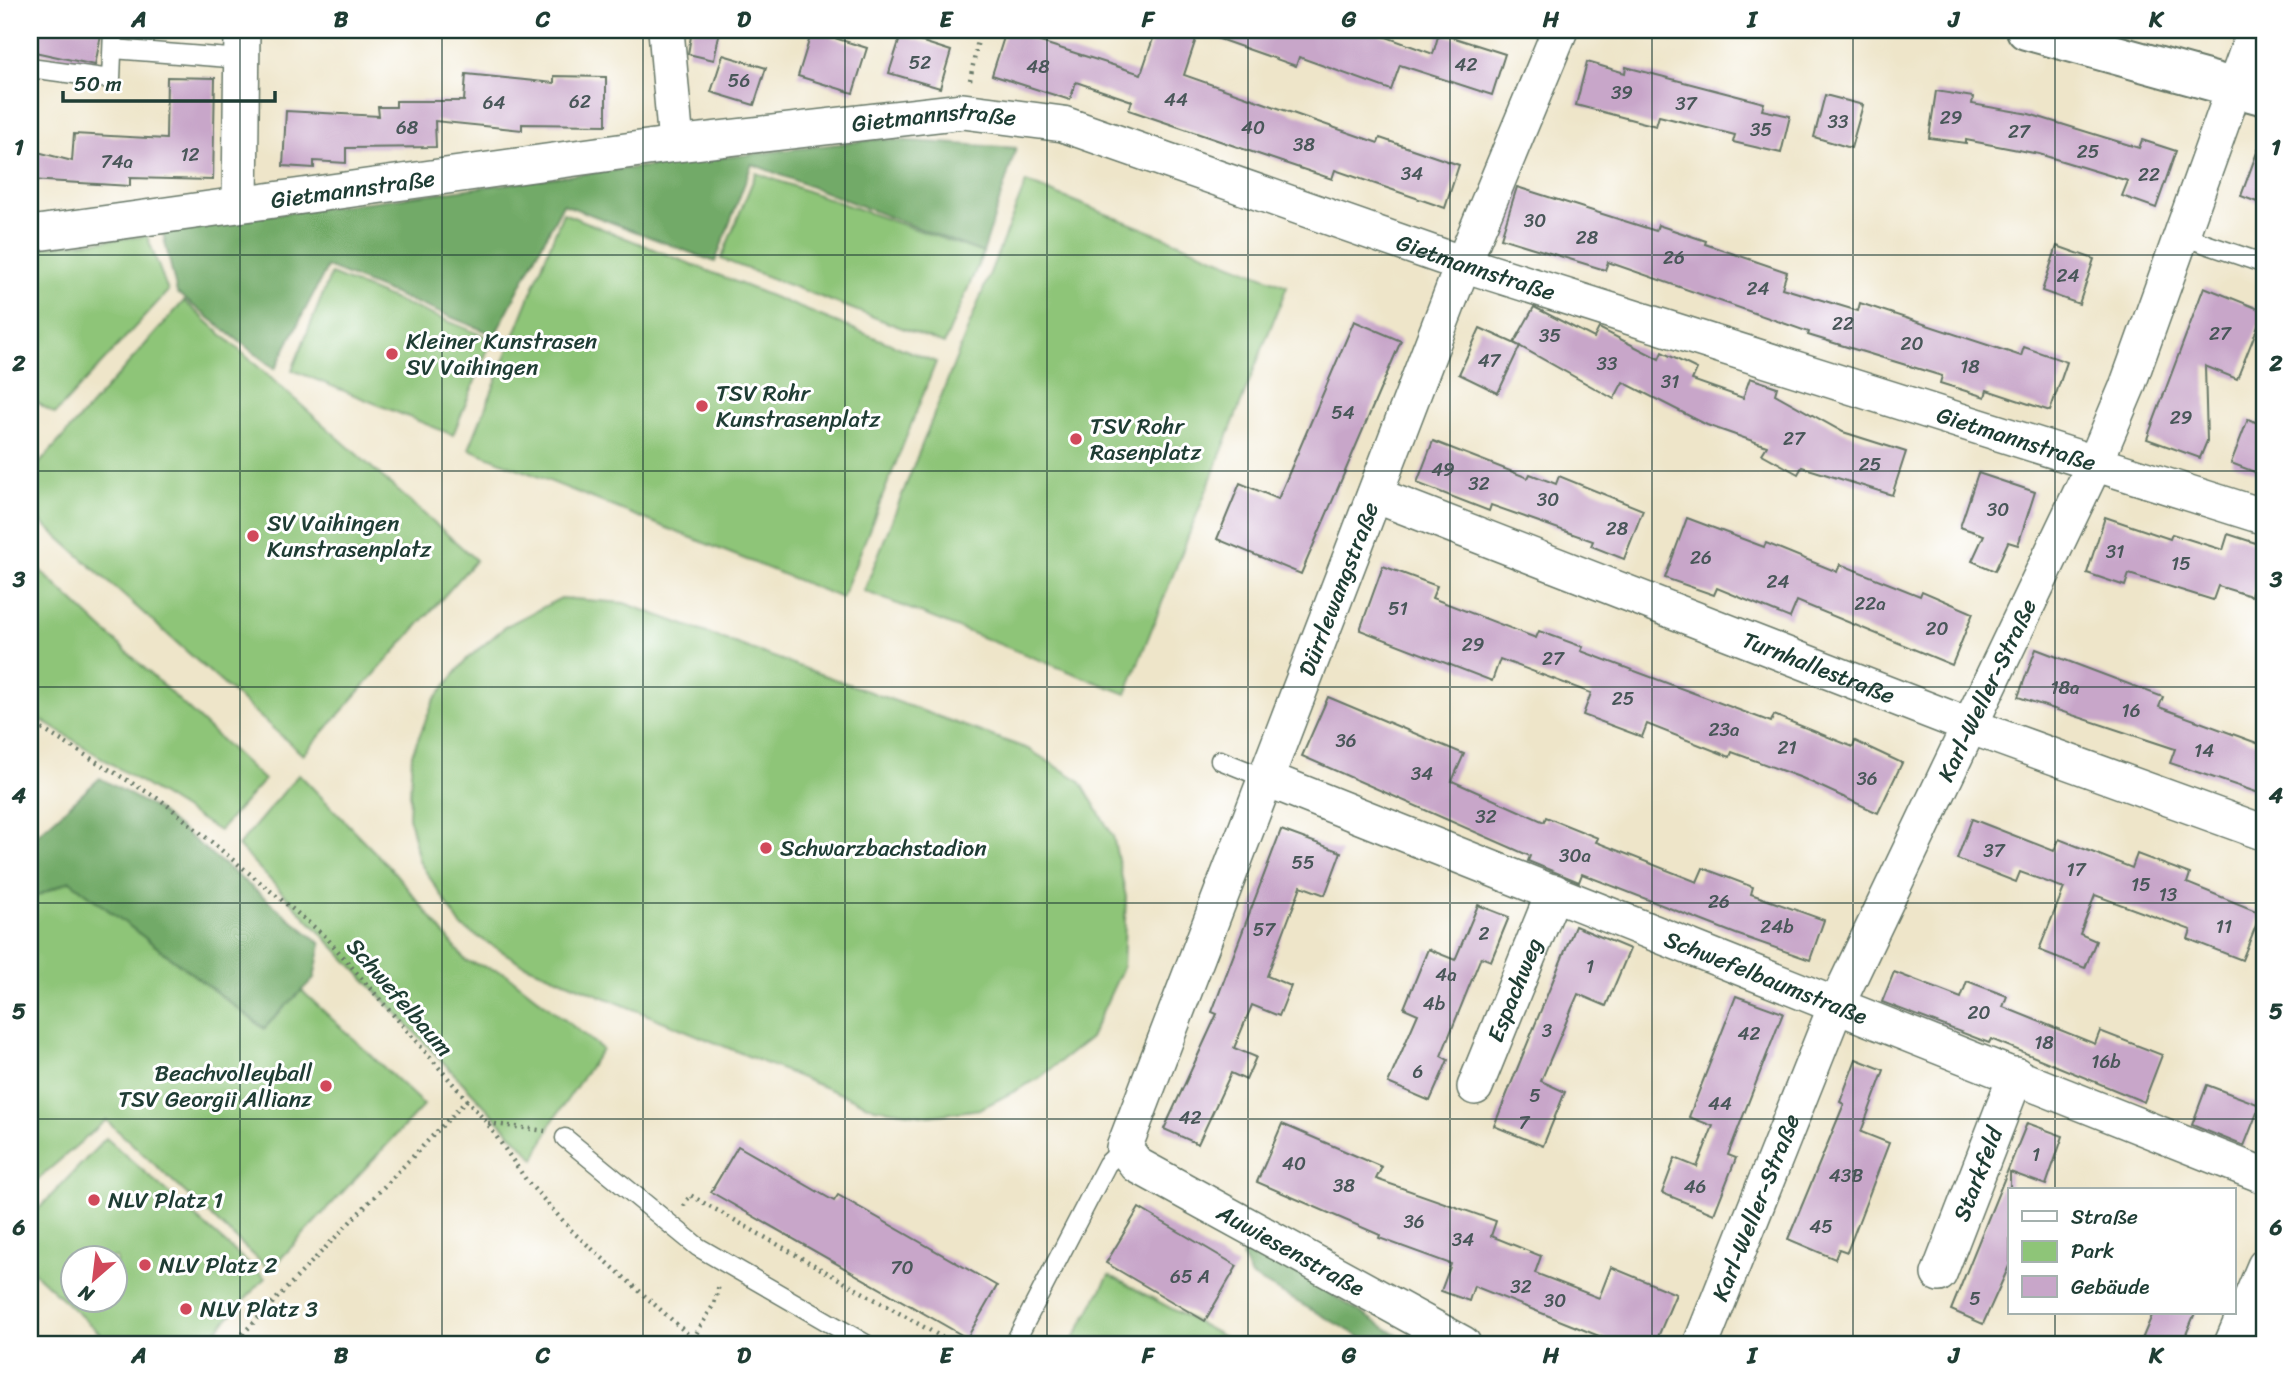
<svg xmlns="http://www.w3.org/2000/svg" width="2295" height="1374" font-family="Sriracha,sans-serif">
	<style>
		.green { fill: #8ec578; stroke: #568156; stroke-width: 2; fill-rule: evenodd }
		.forest { fill: #72aa68; stroke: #48744e; stroke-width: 2 }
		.building { fill: #c8a6c9 }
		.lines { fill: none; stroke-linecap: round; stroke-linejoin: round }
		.lane-casing { stroke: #677868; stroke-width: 21 }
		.street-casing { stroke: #677868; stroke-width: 38 }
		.secondary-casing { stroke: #677868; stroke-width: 42 }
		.path { stroke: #677868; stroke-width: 4.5; stroke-dasharray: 2 5; stroke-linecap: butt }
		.lane { stroke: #fff; stroke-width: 18 }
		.street { stroke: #fff; stroke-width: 35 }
		.secondary { stroke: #fff; stroke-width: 38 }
		.grid { fill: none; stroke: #1f3d34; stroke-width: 2; stroke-opacity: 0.55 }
		.poi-dot { fill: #d1495b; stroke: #fff; stroke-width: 2.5 }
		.labels { text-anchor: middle; stroke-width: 6; stroke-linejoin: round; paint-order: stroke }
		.number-label { font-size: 19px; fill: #495759 }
		.street-label { font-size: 23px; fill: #1f3d34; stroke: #fff }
		.poi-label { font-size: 23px; fill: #1f3d34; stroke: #fff; text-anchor: start }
		.neatline { fill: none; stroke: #1f3d34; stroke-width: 2.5 }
		.grid-label { font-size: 23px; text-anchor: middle; font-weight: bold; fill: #1f3d34 }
	</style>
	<rect width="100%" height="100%" fill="#fff"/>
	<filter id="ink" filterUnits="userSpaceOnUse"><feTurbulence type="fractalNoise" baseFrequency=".0143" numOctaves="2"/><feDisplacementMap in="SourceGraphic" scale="14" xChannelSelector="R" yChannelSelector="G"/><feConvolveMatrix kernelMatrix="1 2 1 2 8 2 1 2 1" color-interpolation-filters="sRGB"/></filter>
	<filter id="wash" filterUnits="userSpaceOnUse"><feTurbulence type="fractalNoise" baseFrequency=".00686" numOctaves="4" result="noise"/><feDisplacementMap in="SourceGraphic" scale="28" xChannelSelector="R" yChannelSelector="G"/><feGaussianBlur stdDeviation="1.57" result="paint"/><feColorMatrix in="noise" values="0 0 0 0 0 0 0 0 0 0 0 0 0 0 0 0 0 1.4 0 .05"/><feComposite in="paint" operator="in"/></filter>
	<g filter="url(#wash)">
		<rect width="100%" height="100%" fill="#eee5c9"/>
		<g class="green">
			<polygon points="756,173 983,253 944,344 721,259"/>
			<polygon points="1026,182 1287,286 1126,694 864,591"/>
			<polygon points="563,213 936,362 842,598 469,449"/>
			<polygon points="147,236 168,291 55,414 30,398 30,248"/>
			<polygon points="331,274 492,339 453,435 292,370"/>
			<polygon points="184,301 476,560 303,755 30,512 30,474"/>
			<polygon points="30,561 264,780 219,831 30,713"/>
			<polygon points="561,598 624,603 1028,749 1080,781 1113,836 1126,897 1123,967 1090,1038 1038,1079 980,1109 930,1116 875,1108 523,964 462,927 419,861 409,817 412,754 434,700 467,659 506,626"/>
			<polygon points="299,774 395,873 466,961 505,973 602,1049 552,1122 535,1159 238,846"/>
			<polygon points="70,881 264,1029 301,990 424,1105 270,1270 106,1120 30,1186 30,899"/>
			<path d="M106 1138 265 1278 204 1344H102L106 1339 30 1269V1218ZM74 1258H116V1300H74Z"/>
			<polygon points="1109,1275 1237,1344 1071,1344"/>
		</g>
		<g class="forest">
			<polygon points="880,139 1016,148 983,253 752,164 715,262 563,204 495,335 327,267 275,369 177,293 162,229 565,176"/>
			<polygon points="100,778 156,809 321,944 314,978 264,1028 70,881 30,899 30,841"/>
			<polygon points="1249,1243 1402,1338 1398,1344 1373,1344 1251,1276 1242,1257"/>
		</g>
		<g id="blocks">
			<g class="building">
				<polygon points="30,30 102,30 95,65 30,51"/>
				<polygon points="692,30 720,30 714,60 688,54"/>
				<polygon points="1156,30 1199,30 1184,75 1378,143 1380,138 1459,165 1445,208 1335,170 1332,179 1261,155 1129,110 1132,101 1076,82 1070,100 992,75 1006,31 1141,74"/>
				<polygon points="1202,30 1367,30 1433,54 1439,33 1505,54 1492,95 1400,65 1391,90 1299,57 1296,66 1202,33"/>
				<polygon points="812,31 867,48 853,93 798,76"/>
				<polygon points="901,35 951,51 940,88 889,73"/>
				<polygon points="723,55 766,68 754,105 711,92"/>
				<polygon points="1587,62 1625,73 1626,67 1764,103 1762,110 1790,116 1781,153 1733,142 1735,135 1659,116 1656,126 1576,105"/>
				<polygon points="466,74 554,83 554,76 606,77 606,125 522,124 522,130 435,121 436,147 346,148 346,163 314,161 314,168 283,166 286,111 379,116 378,107 396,107 396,101 464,101"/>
				<polygon points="167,77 215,78 213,180 130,178 130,186 30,180 30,150 72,161 74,134 166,139"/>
				<polygon points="1936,91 1973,97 1972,104 2029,114 2139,148 2142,140 2176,151 2156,208 2122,196 2128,181 2039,154 1966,140 1966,143 1929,138"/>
				<polygon points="1825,95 1863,105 1851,148 1814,137"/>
				<polygon points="2263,136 2265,137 2265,205 2241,196"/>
				<polygon points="1517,187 1656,231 1658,225 1706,241 1705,244 1787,272 1782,288 1858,311 1860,303 2021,356 2024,347 2067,362 2050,411 1987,390 1985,397 1940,383 1942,376 1808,335 1809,332 1608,262 1605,270 1501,238"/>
				<polygon points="2057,246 2094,259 2079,304 2042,291"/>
				<polygon points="2204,287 2264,311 2237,379 2205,366 2207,441 2200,458 2147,439"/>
				<polygon points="1534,307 1594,338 1599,328 1659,359 1662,352 1697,369 1692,380 1743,398 1750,378 1777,387 1775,394 1843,432 1906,452 1892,495 1802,467 1798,474 1762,454 1767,446 1707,425 1623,382 1614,399 1514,343"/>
				<polygon points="1354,321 1401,341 1301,574 1217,539 1240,483 1278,499"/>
				<polygon points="1480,328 1520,346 1498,393 1459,374"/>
				<polygon points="2248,419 2265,426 2265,476 2231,463"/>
				<polygon points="1433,441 1528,478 1530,474 1556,484 1559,476 1643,510 1624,559 1591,546 1593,541 1491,505 1489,511 1417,483"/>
				<polygon points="1978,473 2035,492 2018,545 2008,542 1995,571 1972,561 1984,535 1960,527"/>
				<polygon points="2105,517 2170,539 2172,534 2223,550 2228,534 2265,546 2251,596 2218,586 2213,600 2129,574 2125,586 2087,573"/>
				<polygon points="1687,518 1764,547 1766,543 1837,572 1840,564 1920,596 1922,591 1973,613 1952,665 1797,601 1790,618 1717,588 1714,595 1665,578"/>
				<polygon points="1383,566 1437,586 1432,598 1536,638 1539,631 1583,647 1581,651 1771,722 1774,715 1853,747 1855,741 1902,763 1878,813 1802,778 1732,752 1730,757 1647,724 1642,737 1583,715 1591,693 1500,659 1492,681 1360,630"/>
				<polygon points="2036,649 2163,697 2159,707 2265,746 2265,795 2170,763 2175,749 2018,697"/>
				<polygon points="1328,697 1464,754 1452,781 1544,822 1546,817 1598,838 1596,842 1697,882 1703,868 1753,887 1751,894 1824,920 1810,960 1736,934 1582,874 1579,882 1528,861 1530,856 1302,756"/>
				<polygon points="1972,819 2054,851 2059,839 2132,868 2137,854 2190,874 2187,883 2261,913 2242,960 2188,939 2191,930 2095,895 2080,934 2096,941 2085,968 2039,950 2064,888 2020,872 2016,882 1957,859"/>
				<polygon points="1281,830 1341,852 1325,895 1301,886 1267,976 1291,986 1279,1016 1252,1005 1234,1048 1256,1057 1246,1080 1231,1073 1198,1144 1164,1129 1217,1014 1212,1012"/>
				<polygon points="1478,905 1509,917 1491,961 1481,957 1441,1056 1448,1060 1430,1101 1388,1083 1418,1014 1404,1008 1428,949 1455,960"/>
				<polygon points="1575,926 1630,949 1606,1006 1578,994 1541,1081 1565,1092 1543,1146 1494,1126"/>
				<polygon points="1894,972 1961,998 1967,981 2007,996 2003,1007 2095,1044 2100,1031 2162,1055 2144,1102 1991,1039 1989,1043 1882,1002"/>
				<polygon points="1736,996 1783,1013 1728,1155 1736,1158 1714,1214 1662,1193 1675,1158 1697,1167 1713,1126 1689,1117"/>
				<polygon points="1856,1059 1884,1070 1861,1132 1889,1143 1847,1252 1839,1249 1835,1259 1788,1239 1844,1104 1840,1102"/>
				<polygon points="2207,1085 2260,1105 2244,1146 2192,1125"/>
				<polygon points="2027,1123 2063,1136 2046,1185 2010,1172 2010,1264 1983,1324 1951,1310"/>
				<polygon points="1282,1124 1382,1167 1376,1179 1496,1221 1491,1236 1541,1256 1535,1273 1599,1298 1611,1267 1676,1294 1655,1344 1619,1344 1474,1286 1469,1301 1441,1291 1451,1264 1379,1238 1380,1235 1257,1182"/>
				<polygon points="738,1146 834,1201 838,1195 997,1286 967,1338 711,1192"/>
				<polygon points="1139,1208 1237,1266 1205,1321 1106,1263"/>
				<polygon points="2153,1313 2195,1313 2182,1344 2140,1344"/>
			</g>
		</g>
	</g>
	<g filter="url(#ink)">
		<use href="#blocks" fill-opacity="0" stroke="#677868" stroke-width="2"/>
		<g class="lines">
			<defs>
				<g id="lane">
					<polyline points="113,49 242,59"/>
					<polyline points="30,68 111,79 113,30"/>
					<polyline points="2182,236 2265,264"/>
					<polyline points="1220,760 1267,779"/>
					<polyline points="565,1138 698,1247 866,1344"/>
					<polyline points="1014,1344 1107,1164 1124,1148"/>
				</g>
				<g id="street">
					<polyline points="666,30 676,144"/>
					<polyline points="240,203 242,30"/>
					<path id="s1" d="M30 234 676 144 963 111 1063 124 1463 264 2265 517"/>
					<path id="s2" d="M1375 495 1972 727 2265 833"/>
					<path id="s3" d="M1267 779 2265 1176"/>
					<path id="s4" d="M1475 1087 1554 892"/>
					<path id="s5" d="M1939 1274 2016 1075"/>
					<path id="s6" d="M1463 1344 1137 1165 1124 1148 1463 264 1560 30"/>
					<path id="s7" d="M1701 1344 1836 1006 2095 463 2127 387 2255 30"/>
					<polyline points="2232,1344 2265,1266"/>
				</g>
				<polyline id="secondary" points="2026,30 2265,96"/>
			</defs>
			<use href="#lane" class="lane-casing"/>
			<use href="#street" class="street-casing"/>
			<use href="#secondary" class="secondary-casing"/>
			<g class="path">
				<polyline points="970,80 980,30"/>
				<polyline points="30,722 162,801 325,936 487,1123 527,1181 573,1232 699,1344"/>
				<polyline points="488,1123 545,1131"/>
				<polyline points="684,1206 690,1195 954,1344"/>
				<polyline points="693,1339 714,1304 719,1285"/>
				<polyline points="233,1344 467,1100"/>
			</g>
			<use href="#lane" class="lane"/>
			<use href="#street" class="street"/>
			<use href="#secondary" class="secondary"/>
		</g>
	</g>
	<path class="grid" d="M240 30V1344M442 30V1344M643 30V1344M845 30V1344M1047 30V1344M1248 30V1344M1450 30V1344M1652 30V1344M1853 30V1344M2055 30V1190M30 255H2265M30 471H2265M30 687H2265M30 903H2265M30 1119H2265M2055 1313V1344"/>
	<g class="poi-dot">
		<circle cx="392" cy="354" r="7"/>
		<circle cx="702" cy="406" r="7"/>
		<circle cx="1076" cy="439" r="7"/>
		<circle cx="253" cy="536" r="7"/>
		<circle cx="766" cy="848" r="7"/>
		<circle cx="326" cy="1086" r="7"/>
		<circle cx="94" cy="1200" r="7"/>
		<circle cx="145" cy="1265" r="7"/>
		<circle cx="186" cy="1309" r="7"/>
	</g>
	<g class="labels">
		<g class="number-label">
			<text x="920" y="69">52</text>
			<text x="1466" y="71">42</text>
			<text x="1038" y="73">48</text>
			<text x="739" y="87">56</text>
			<text x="1622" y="99">39</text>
			<text x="1176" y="106">44</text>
			<text x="580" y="108">62</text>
			<text x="494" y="109">64</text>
			<text x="1686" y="110">37</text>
			<text x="1951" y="124">29</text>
			<text x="1838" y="128">33</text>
			<text x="407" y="134">68</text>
			<text x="1253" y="134">40</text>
			<text x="1761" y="136">35</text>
			<text x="2019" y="138">27</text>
			<text x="1304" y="151">38</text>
			<text x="2088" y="158">25</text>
			<text x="190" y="161">12</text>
			<text x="117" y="168">74a</text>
			<text x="1412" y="180">34</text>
			<text x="2149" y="181">22</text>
			<text x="1535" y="227">30</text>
			<text x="1587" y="244">28</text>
			<text x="1674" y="264">26</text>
			<text x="2068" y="282">24</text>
			<text x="1758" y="295">24</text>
			<text x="1843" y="330">22</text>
			<text x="2220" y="340">27</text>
			<text x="1550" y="342">35</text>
			<text x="1912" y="350">20</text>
			<text x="1489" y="367">47</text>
			<text x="1607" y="370">33</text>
			<text x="1970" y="373">18</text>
			<text x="1670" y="388">31</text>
			<text x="1343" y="419">54</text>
			<text x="2181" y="424">29</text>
			<text x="1794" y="445">27</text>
			<text x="1870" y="471">25</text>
			<text x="1443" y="476">49</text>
			<text x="1479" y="490">32</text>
			<text x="1548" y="506">30</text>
			<text x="1998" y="516">30</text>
			<text x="1617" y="535">28</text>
			<text x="2115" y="558">31</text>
			<text x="1701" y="564">26</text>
			<text x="2181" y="570">15</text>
			<text x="1778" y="588">24</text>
			<text x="1870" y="610">22a</text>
			<text x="1398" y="615">51</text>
			<text x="1937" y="635">20</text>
			<text x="1473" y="651">29</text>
			<text x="1553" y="665">27</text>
			<text x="2065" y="694">18a</text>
			<text x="1623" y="705">25</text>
			<text x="2131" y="717">16</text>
			<text x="1724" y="736">23a</text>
			<text x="1346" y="747">36</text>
			<text x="1787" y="754">21</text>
			<text x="2204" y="757">14</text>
			<text x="1422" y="780">34</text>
			<text x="1867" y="785">36</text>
			<text x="1486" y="823">32</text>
			<text x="1994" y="857">37</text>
			<text x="1575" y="862">30a</text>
			<text x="1303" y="869">55</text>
			<text x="2076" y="876">17</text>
			<text x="2141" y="891">15</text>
			<text x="2168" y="901">13</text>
			<text x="1719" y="908">26</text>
			<text x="1777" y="933">24b</text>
			<text x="2224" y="933">11</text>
			<text x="1264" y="936">57</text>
			<text x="1484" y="940">2</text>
			<text x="1590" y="973">1</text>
			<text x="1446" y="981">4a</text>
			<text x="1434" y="1010">4b</text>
			<text x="1979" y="1019">20</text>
			<text x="1547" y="1037">3</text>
			<text x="1749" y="1040">42</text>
			<text x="2044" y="1049">18</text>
			<text x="2106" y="1068">16b</text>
			<text x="1418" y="1078">6</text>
			<text x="1535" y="1102">5</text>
			<text x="1720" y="1110">44</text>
			<text x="1190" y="1124">42</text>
			<text x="1524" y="1129">7</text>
			<text x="2036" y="1161">1</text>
			<text x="1294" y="1170">40</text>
			<text x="1846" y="1182">43B</text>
			<text x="1344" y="1192">38</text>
			<text x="1695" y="1193">46</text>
			<text x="1414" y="1228">36</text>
			<text x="1821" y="1233">45</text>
			<text x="1463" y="1246">34</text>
			<text x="902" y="1274">70</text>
			<text x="1190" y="1283">65 A</text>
			<text x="1521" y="1293">32</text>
			<text x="1975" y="1305">5</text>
			<text x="1555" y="1307">30</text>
		</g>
		<g class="street-label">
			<text dy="8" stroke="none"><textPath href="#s1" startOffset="912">Gietmannstraße</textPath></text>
			<text dy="8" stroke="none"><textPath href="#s1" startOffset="326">Gietmannstraße</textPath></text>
			<text dy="8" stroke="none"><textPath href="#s1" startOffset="1479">Gietmannstraße</textPath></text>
			<text dy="8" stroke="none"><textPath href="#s1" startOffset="2046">Gietmannstraße</textPath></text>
			<text dy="8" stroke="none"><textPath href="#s6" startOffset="992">Dürrlewangstraße</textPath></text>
			<text dy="8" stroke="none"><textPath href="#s2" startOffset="476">Turnhallestraße</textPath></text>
			<text dy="8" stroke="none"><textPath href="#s7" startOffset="714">Karl-Weller-Straße</textPath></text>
			<text dy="8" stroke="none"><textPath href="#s3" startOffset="537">Schwefelbaumstraße</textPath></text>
			<text dy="8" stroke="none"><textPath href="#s4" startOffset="105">Espachweg</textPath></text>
			<text transform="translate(400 997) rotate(49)" y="8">Schwefelbaum</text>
			<text dy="8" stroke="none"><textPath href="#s5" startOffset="107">Starkfeld</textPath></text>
			<text dy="8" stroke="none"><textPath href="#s7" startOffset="147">Karl-Weller-Straße</textPath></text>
			<text transform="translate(1291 1250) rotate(29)" y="8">Auwiesenstraße</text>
		</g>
		<g class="poi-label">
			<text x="406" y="349">Kleiner Kunstrasen<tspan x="406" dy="26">SV Vaihingen</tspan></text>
			<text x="716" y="401">TSV Rohr<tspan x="716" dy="26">Kunstrasenplatz</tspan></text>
			<text x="1090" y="434">TSV Rohr<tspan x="1090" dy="26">Rasenplatz</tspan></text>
			<text x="267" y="531">SV Vaihingen<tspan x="267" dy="26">Kunstrasenplatz</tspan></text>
			<text x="780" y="856">Schwarzbachstadion</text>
			<text x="312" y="1081" text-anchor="end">Beachvolleyball<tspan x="312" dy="26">TSV Georgii Allianz</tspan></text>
			<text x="108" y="1208">NLV Platz 1</text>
			<text x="159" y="1273">NLV Platz 2</text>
			<text x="200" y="1317">NLV Platz 3</text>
		</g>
	</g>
	<rect width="2295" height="1374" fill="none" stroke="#fff" stroke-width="77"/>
	<rect x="2008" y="1188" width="228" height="126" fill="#ffffff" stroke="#a5b1ae" stroke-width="2"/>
	<rect x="2022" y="1211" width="35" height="10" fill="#ffffff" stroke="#a5b1ae" stroke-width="2"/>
	<text x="2071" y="1224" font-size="21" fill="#1f3d34">Straße</text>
	<rect x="2022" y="1241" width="35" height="21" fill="#8ec578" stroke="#a5b1ae" stroke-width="2"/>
	<text x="2071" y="1258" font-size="21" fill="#1f3d34">Park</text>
	<rect x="2022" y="1276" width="35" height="21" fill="#c8a6c9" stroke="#a5b1ae" stroke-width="2"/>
	<text x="2071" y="1294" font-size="21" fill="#1f3d34">Gebäude</text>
	<g transform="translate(94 1279) rotate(208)"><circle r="33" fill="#ffffff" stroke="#a5b1ae" stroke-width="2"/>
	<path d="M0-5L12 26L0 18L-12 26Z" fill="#d1495b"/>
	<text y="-10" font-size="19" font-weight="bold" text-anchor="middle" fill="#1f3d34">N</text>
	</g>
	<path d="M63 91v10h212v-10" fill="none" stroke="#1f3d34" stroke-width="3.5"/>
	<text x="74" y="91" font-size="21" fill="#1f3d34" stroke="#ffffff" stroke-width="5" paint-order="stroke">50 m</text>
	<rect x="38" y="38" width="2218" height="1298" class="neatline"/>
	<g class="grid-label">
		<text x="139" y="27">A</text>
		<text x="341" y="27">B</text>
		<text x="543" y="27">C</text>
		<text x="744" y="27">D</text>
		<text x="946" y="27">E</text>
		<text x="1148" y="27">F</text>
		<text x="1349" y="27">G</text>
		<text x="1551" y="27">H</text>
		<text x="1752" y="27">I</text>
		<text x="1954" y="27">J</text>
		<text x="2156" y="27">K</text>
		<text x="19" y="155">1</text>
		<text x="2276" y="155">1</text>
		<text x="19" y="371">2</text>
		<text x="2276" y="371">2</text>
		<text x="19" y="587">3</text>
		<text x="2276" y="587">3</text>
		<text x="19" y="803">4</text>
		<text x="2276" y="803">4</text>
		<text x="19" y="1019">5</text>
		<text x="2276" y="1019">5</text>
		<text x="19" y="1235">6</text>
		<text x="2276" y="1235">6</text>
		<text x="139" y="1363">A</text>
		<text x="341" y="1363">B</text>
		<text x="543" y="1363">C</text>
		<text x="744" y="1363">D</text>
		<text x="946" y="1363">E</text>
		<text x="1148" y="1363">F</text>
		<text x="1349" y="1363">G</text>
		<text x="1551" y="1363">H</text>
		<text x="1752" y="1363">I</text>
		<text x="1954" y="1363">J</text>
		<text x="2156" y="1363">K</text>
	</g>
</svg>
